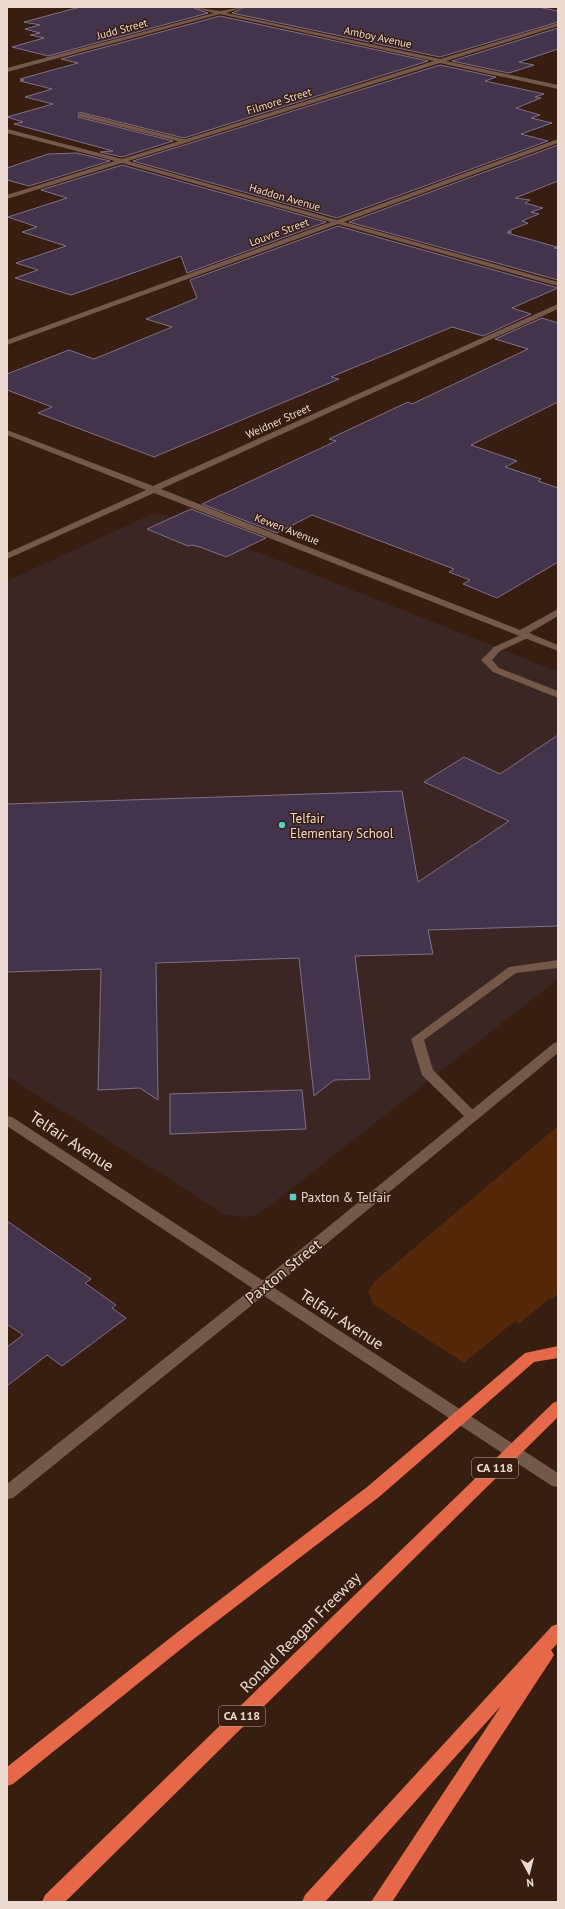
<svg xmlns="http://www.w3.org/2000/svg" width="565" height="1909" font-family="'PT Sans',sans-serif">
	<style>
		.education { fill: #3a2724 }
		.green { fill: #56280a }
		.building { fill: #43344c; stroke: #7f6f89 }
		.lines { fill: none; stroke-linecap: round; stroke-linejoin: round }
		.service { fill: #745849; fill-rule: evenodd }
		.minor { fill: #745849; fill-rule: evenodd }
		.tertiary { fill: #745849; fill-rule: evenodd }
		.motorway { fill: #e56948; fill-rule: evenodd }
		.poi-dot { fill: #57cec1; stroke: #371e11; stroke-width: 1.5 }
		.labels { text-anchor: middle; stroke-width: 3; stroke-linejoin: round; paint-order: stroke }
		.far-street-label { font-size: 11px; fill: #ebdad1; stroke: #371e11 }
		.shield { fill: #371e11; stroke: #b5a297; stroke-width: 1 }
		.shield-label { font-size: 12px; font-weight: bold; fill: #ebdad1 }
		.poi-label { font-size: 13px; fill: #ebdad1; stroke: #371e11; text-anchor: start }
		.near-street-label { font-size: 16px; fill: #ebdad1; stroke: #371e11 }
	</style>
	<rect width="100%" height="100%" fill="#371e11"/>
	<polygon class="education" points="162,514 558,672 558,979 267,1208 255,1215 248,1217 226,1215 7,1076 7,581 150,515"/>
	<polygon class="green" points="558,1126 558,1293 552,1299 550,1298 519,1324 515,1321 464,1363 373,1304 368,1292 374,1282"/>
	<g class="building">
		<polygon points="80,7 191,7 208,13 48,56 12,47 44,38 30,35 40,33 25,29 40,25 24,22"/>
		<polygon points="245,7 538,7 558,11 558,22 440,57 232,13"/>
		<polygon points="220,16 428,61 184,138 79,112 78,117 173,141 122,157 100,152 113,151 14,124 23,122 7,117 53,104 25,97 52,89 20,81 24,80 20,79 78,63 61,59"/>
		<polygon points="558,28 558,49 519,62 534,65 509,73 452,61"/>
		<polygon points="440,65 496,77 485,81 544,94 535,97 541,98 516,108 540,115 531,118 552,123 521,134 548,141 337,218 133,161"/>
		<polygon points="558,145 558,181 515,198 530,200 525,203 543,208 531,212 539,214 522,221 528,223 508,231 512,232 507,233 557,247 554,248 558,249 558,280 349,222"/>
		<polygon points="77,153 110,161 29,186 7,180 7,168 48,154"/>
		<polygon points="122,165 326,222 187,273 181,256 71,295 15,278 38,270 16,263 66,246 22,232 37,227 8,217 67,198 41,190"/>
		<polygon points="338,226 558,288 512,308 531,314 483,336 452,327 331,377 339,379 154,457 38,413 52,407 7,390 7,374 69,350 94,359 172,327 146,319 197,298 190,280"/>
		<polygon points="542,318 558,323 558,402 471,445 517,461 505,467 541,479 538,481 558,488 558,562 497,598 463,584 470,580 449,572 454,569 312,515 277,533 202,504 336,441 329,439 408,402 412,404 528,349 495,339"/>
		<polygon points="191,509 266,538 226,557 200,547 192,545 188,546 147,529"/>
		<polygon points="558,735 558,926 428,930 433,954 355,956 370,1079 334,1080 314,1096 299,958 156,963 158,1100 140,1088 98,1090 101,969 7,972 7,804 402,791 418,882 509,821 424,782 464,757 500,774"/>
		<polygon points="302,1090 306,1129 170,1134 170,1094"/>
		<polygon points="7,1221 91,1279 85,1283 116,1305 112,1308 126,1318 62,1366 47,1355 7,1386 7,1347 23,1335 7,1324"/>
	</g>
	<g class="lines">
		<g class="service">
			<polygon points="80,113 187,140 188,141 185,143 78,116"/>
			<polygon points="527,632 530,633 532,635 530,637 500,651 492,660 499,668 558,691 558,698 493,672 481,660 494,647"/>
			<polygon points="558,960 558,968 516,973 424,1040 433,1070 479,1116 477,1119 467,1119 422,1075 411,1039 509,967"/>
		</g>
		<g class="minor">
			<polygon points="192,7 220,11 244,7 226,13 440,59 558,23 558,26 446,61 558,85 558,89 440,63 128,161 337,220 558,139 558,143 344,222 558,282 558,286 338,224 7,345 7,340 331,222 122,163 7,199 7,195 115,161 7,133 7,129 122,159 434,61 220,14 7,72 7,68 214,13"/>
			<polygon points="558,304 558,309 161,489 520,630 558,609 558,616 529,633 558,645 558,651 154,493 7,559 7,553 146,490 7,435 7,430 153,486"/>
			<polygon points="7,1116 12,1117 558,1473 558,1487 552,1486 7,1126"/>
		</g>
		<polygon class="tertiary" points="558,1042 558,1053 268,1292 13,1498 7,1499 7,1484 258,1284 554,1043"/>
		<g class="motorway">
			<polygon points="558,1346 558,1358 534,1362 379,1497 191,1641 13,1784 7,1786 7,1767 179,1631 367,1487 525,1353"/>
			<polygon points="558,1401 558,1417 65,1902 42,1902 45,1895 553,1403"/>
			<polygon points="558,1624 558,1643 551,1650 554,1655 551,1660 392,1902 371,1902 501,1706 325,1902 302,1902 305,1895 552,1626"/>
		</g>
	</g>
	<g class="poi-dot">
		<circle cx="282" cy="825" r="4"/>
		<rect x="289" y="1193" width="8" height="8" rx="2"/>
	</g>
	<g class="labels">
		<g class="far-street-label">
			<text transform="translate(122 29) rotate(-15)" y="4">Judd Street</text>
			<text transform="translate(378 37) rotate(12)" y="4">Amboy Avenue</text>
			<text transform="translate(279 101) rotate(-17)" y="4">Filmore Street</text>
			<text transform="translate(285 197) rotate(16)" y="4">Haddon Avenue</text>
			<text transform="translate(279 232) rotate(-20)" y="4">Louvre Street</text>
			<text transform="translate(278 421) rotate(-24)" y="4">Weidner Street</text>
			<text transform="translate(287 529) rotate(21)" y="4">Kewen Avenue</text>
		</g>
		<g class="shield">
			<rect x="472" y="1458" width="46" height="20" rx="3"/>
			<rect x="219" y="1706" width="46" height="20" rx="3"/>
		</g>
		<g class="shield-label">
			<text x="495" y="1472">CA 118</text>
			<text x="242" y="1720">CA 118</text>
		</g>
		<g class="poi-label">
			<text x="290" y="823">Telfair<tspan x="290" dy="15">Elementary School</tspan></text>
			<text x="301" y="1202">Paxton &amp; Telfair</text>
		</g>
		<g class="near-street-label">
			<text transform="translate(72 1141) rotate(33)" y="6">Telfair Avenue</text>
			<text transform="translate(283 1271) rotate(-39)" y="6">Paxton Street</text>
			<text transform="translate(342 1319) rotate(33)" y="6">Telfair Avenue</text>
			<text transform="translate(300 1632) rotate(-45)" y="6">Ronald Reagan Freeway</text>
		</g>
	</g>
	<rect width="565" height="1909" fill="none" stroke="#ebdad1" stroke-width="16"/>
	<g transform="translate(529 1873) rotate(173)" stroke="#371e11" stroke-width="3" paint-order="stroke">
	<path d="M0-3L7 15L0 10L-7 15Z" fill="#ebdad1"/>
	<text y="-6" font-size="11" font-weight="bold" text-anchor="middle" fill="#ebdad1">N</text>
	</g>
</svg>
